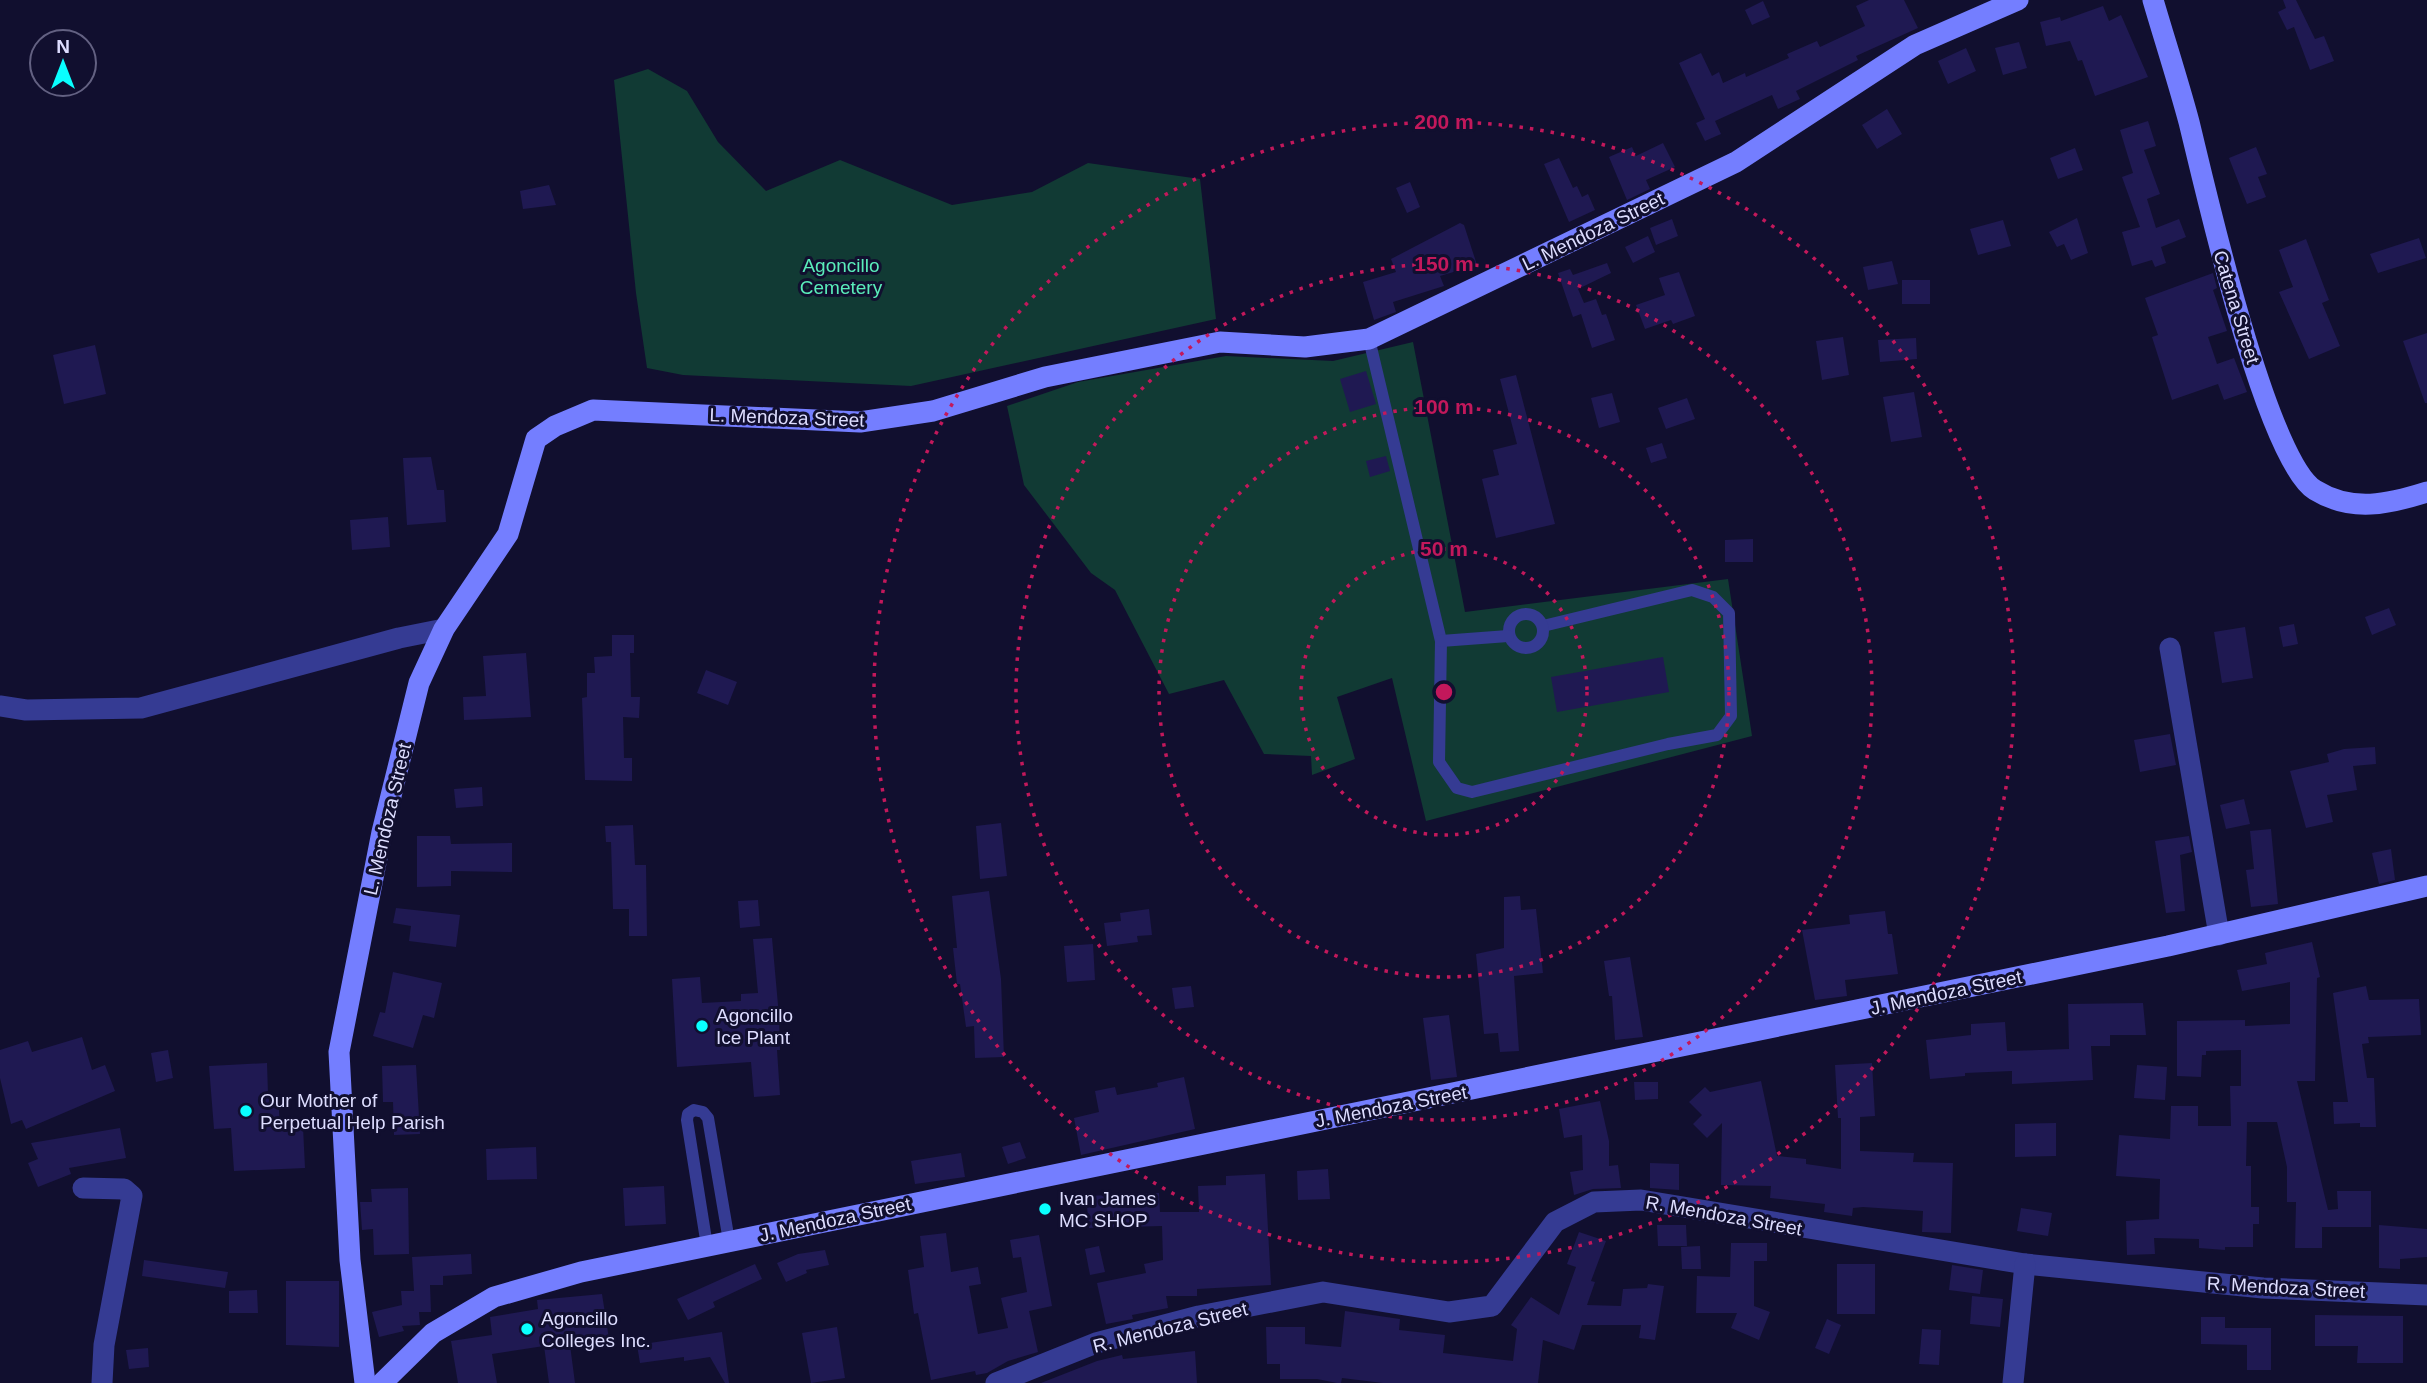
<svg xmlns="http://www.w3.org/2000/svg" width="2427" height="1383" font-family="Arial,sans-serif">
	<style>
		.green { fill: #113a34 }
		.building { fill: #1f1952 }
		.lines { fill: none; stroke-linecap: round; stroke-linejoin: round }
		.lane { stroke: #353b93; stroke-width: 12 }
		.street { stroke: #353b93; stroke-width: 21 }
		.secondary { stroke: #747eff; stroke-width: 21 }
		.ring { fill: none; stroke: #c2185b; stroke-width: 3.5; stroke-dasharray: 3.5 7 }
		.poi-dot { fill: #09ffff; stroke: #110f2f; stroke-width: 2.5 }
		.labels { text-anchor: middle; stroke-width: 6; stroke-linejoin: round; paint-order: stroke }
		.street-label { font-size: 19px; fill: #ddf; stroke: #110f2f }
		.park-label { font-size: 19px; fill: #5aedba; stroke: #110f2f }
		.poi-label { font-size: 19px; fill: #ddf; stroke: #110f2f; text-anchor: start }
		.centre { fill: #c2185b; stroke: #110f2f; stroke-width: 3.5 }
		.ring-label { font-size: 21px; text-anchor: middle; font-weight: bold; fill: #c2185b; stroke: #110f2f; stroke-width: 6; stroke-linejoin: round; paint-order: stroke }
	</style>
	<rect width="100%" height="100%" fill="#110f2f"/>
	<g class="green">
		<polygon points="648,69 687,91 718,142 766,191 840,160 952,205 1032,192 1088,163 1200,179 1216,319 911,386 683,375 647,368 636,293 614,80"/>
		<polygon points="1413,342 1465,612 1728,579 1752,736 1426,821 1392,678 1337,697 1355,759 1312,775 1311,756 1264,754 1224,680 1169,694 1115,590 1091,573 1024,485 1007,406 1078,382 1226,356 1333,361"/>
	</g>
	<g class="building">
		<polygon points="1869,0 1904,0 1918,28 1856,56 1858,60 1796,91 1800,99 1778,109 1772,95 1715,121 1721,134 1705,141 1696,123 1705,119 1679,63 1701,53 1712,76 1719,72 1723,83 1745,73 1746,77 1789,58 1787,54 1817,41 1820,47 1865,26 1856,6"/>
		<polygon points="2283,0 2296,0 2315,39 2324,36 2334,61 2310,70 2294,27 2287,30 2278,12 2286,8"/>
		<polygon points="1763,1 1770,17 1752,25 1745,10"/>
		<polygon points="2103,6 2109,21 2121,15 2148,77 2095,96 2082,60 2078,61 2070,41 2046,46 2040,22 2060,17 2061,21"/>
		<polygon points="2019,42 2027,68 2003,75 1995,48"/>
		<polygon points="1966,48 1976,71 1948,84 1938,61"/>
		<polygon points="1887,109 1902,134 1877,149 1862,125"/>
		<polygon points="2148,121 2156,146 2144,150 2160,194 2147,199 2156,228 2179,219 2186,237 2161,247 2166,263 2155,267 2152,260 2132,266 2122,232 2140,227 2122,177 2133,173 2120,130"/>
		<polygon points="1663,143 1675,167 1646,180 1650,189 1627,200 1609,157 1632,147 1636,156"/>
		<polygon points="2256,147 2267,174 2258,177 2266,197 2247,204 2229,158"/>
		<polygon points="2075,148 2083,170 2058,179 2050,158"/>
		<polygon points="1559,158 1573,188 1577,186 1582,197 1588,194 1595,210 1569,222 1544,164"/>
		<polygon points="1410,182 1420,207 1407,213 1396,188"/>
		<polygon points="549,185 556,205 523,209 520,191"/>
		<polygon points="2077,218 2088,253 2071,260 2064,244 2057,247 2049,232"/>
		<polygon points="1672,219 1678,236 1656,245 1650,228"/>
		<polygon points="2003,220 2011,246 1978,255 1970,229"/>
		<polygon points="1460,223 1464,225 1477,265 1440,276 1444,286 1393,302 1396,312 1374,320 1363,282 1396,272 1391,259"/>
		<polygon points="1648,236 1655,252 1633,263 1625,247"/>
		<polygon points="2419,238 2426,258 2378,273 2370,254"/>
		<polygon points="2306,239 2329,300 2322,303 2340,346 2309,359 2279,292 2293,287 2279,250"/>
		<polygon points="1892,261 1898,284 1868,290 1863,267"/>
		<polygon points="1607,263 1611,273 1578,289 1584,303 1596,299 1602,315 1606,314 1615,340 1592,348 1581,314 1573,317 1558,273 1570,269 1573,275"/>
		<polygon points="1679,272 1695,316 1673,324 1671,320 1645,329 1636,305 1665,295 1659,278"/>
		<polygon points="2213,273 2217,288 2213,290 2227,331 2208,337 2217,364 2234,358 2247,392 2224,400 2218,384 2172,400 2152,337 2158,335 2145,298"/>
		<rect x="1902" y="280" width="28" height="24"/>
		<polygon points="2427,333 2427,403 2425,403 2403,341"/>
		<polygon points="1843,337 1849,375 1822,380 1816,341"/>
		<polygon points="1916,338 1917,359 1880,362 1878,340"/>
		<polygon points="95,345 106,394 64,404 53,355"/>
		<polygon points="1366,371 1376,404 1350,412 1340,379"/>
		<polygon points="1516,375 1555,524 1496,538 1482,479 1499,475 1493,450 1517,444 1500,379"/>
		<polygon points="1914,392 1922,437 1891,442 1883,397"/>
		<polygon points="1612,393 1620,422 1599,428 1591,398"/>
		<polygon points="1687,398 1695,419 1666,429 1658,408"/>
		<polygon points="1662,443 1667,458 1651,463 1646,448"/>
		<polygon points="1386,456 1390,471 1370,477 1366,461"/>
		<polygon points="431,457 437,490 444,490 446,522 407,525 403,458"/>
		<polygon points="388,517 390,547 352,550 350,520"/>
		<polygon points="1753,539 1753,562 1725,562 1725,540"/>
		<polygon points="2389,608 2396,625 2372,635 2365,617"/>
		<polygon points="2294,624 2298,644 2283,647 2279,627"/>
		<polygon points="2245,627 2253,678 2222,683 2214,632"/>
		<polygon points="612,635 634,635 634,653 630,653 631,697 640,697 639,718 623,717 624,758 632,758 632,781 585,780 582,698 587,697 587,673 595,673 594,657 612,656"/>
		<polygon points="526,653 531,717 464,720 463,697 486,696 483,656"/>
		<polygon points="1663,657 1669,692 1557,712 1551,677"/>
		<polygon points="706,670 737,682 728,705 697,693"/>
		<polygon points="2170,734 2176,765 2140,772 2134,740"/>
		<polygon points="2375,747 2376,764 2353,766 2357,790 2327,795 2333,822 2306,828 2290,771 2329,762 2327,754 2344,749"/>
		<polygon points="482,787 483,806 456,808 454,789"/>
		<polygon points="2244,799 2250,824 2226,829 2220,805"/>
		<polygon points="1001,823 1007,876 980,879 976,826"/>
		<polygon points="633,825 635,865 646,865 647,936 629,936 629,909 613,909 611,842 606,842 605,826"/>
		<polygon points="2271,829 2278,904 2251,907 2246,870 2254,869 2250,831"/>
		<polygon points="417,836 450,836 451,844 512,843 512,872 451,871 451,886 417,887"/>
		<polygon points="2189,836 2192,852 2180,855 2185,911 2166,913 2155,841"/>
		<polygon points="2391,849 2395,880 2379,884 2372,853"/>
		<polygon points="989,891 1001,979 1004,1057 975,1058 974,1026 966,1027 960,984 957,984 953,948 957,948 952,896"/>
		<polygon points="1520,896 1521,910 1536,909 1543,973 1514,976 1519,1051 1500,1052 1498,1033 1484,1034 1476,954 1504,948 1504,897"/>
		<polygon points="758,900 760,926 740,928 738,901"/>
		<polygon points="396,908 460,915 456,947 409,941 411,926 393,923"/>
		<polygon points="1149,909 1152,935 1137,936 1138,942 1107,946 1104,923 1121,921 1120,913"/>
		<polygon points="1885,911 1888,934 1892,934 1898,974 1845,980 1847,996 1815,1000 1802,930 1850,924 1849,915"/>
		<polygon points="772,938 779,1016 780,1050 777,1050 780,1095 754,1097 751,1062 677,1067 672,979 700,977 702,1003 741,1001 741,994 758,993 753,939"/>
		<polygon points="2312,942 2320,977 2317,978 2315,1081 2297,1081 2328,1210 2338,1209 2337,1191 2371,1191 2371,1227 2322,1227 2322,1248 2295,1248 2296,1202 2287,1202 2287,1167 2277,1122 2247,1122 2246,1166 2251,1166 2251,1207 2259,1207 2259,1224 2253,1224 2253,1247 2225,1247 2225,1250 2199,1248 2199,1239 2154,1238 2155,1254 2127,1255 2126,1221 2159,1219 2160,1179 2116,1176 2119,1135 2170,1139 2171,1106 2198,1106 2198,1126 2231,1126 2230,1086 2241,1086 2241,1050 2206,1051 2206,1055 2202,1055 2201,1077 2177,1076 2177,1021 2245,1020 2245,1026 2290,1024 2290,982 2242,991 2237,970 2267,964 2265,953"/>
		<polygon points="1093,944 1095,980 1067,982 1064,946"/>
		<polygon points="1630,957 1643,1037 1615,1040 1612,996 1609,996 1604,961"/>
		<polygon points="393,972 442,983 434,1018 423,1015 413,1048 373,1036 380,1012 385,1013"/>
		<polygon points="1191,986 1194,1007 1175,1009 1172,988"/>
		<polygon points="2366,986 2369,1000 2419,999 2421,1035 2368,1037 2369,1043 2362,1044 2367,1078 2374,1078 2376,1127 2360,1127 2360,1123 2334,1124 2333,1102 2348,1102 2333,993"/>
		<polygon points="2143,1003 2146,1035 2110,1035 2110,1046 2091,1046 2093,1080 2012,1084 2012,1071 1965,1073 1965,1076 1930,1079 1926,1040 1971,1035 1971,1024 2005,1022 2007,1051 2069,1049 2068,1004"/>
		<polygon points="1449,1015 1457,1077 1431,1080 1423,1018"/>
		<polygon points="82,1037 92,1070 105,1065 115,1091 26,1129 22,1120 11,1124 0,1078 0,1050 28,1041 32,1052"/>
		<polygon points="168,1050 173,1078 156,1082 151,1053"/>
		<polygon points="267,1063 268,1094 278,1094 280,1128 303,1127 305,1168 234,1171 231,1128 214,1129 209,1066"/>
		<polygon points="1872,1063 1875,1116 1860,1117 1860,1151 1914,1153 1913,1162 1953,1163 1951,1233 1922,1232 1923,1211 1863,1207 1853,1208 1852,1216 1824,1212 1825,1204 1770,1198 1771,1186 1721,1185 1722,1123 1707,1138 1693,1124 1702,1115 1689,1102 1705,1087 1710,1092 1761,1081 1777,1156 1806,1159 1806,1164 1841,1169 1841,1118 1838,1118 1835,1065"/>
		<polygon points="416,1065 420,1134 394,1135 393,1102 383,1102 382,1066"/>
		<polygon points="2137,1065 2167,1067 2165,1100 2134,1098"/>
		<polygon points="1184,1077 1195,1129 1081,1155 1074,1118 1099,1112 1095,1091 1115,1087 1117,1095 1158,1087 1157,1083"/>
		<polygon points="1634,1082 1658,1082 1658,1099 1635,1100"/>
		<polygon points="1600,1101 1609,1141 1609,1166 1618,1165 1621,1188 1593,1189 1574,1195 1570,1172 1583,1170 1582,1135 1564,1138 1559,1109"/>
		<polygon points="2056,1123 2056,1156 2015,1157 2015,1124"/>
		<polygon points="120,1128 126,1158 69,1168 71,1174 38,1187 28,1163 38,1159 31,1143"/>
		<polygon points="1020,1142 1026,1158 1008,1164 1002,1147"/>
		<polygon points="536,1147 537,1179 487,1180 486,1149"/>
		<polygon points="961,1153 965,1177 915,1184 911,1161"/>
		<polygon points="1650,1163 1679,1164 1679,1190 1650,1188"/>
		<polygon points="1328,1169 1330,1199 1298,1200 1297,1171"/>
		<polygon points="1265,1174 1271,1285 1197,1289 1197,1296 1166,1296 1168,1308 1132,1315 1133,1319 1106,1324 1097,1283 1146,1273 1144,1264 1163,1260 1162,1226 1089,1228 1086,1196 1159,1193 1160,1212 1199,1212 1198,1186 1226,1185 1226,1176"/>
		<polygon points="664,1186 666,1224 625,1226 623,1188"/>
		<polygon points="408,1188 409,1254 374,1255 373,1229 362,1230 360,1202 372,1202 371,1189"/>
		<polygon points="2021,1208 2052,1213 2048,1236 2017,1231"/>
		<polygon points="1657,1225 1686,1225 1687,1246 1658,1246"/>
		<polygon points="2379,1225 2427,1229 2427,1257 2400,1259 2400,1269 2379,1268"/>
		<polygon points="1579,1232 1606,1241 1591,1281 1595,1282 1587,1305 1621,1306 1623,1289 1647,1288 1648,1284 1664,1286 1655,1340 1639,1338 1641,1325 1582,1325 1574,1350 1543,1340 1538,1383 1383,1383 1342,1378 1341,1383 1337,1383 1317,1379 1280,1379 1280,1364 1267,1364 1266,1327 1305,1327 1305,1344 1341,1347 1345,1311 1400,1319 1399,1330 1445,1335 1443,1353 1513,1361 1517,1329 1511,1325 1531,1297 1559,1315 1576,1267 1567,1264"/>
		<polygon points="946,1233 951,1272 978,1267 981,1284 969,1286 978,1334 1008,1328 1001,1298 1027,1292 1021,1257 1013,1258 1010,1240 1039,1235 1052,1306 1029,1311 1038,1352 1008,1361 987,1373 976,1375 975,1371 931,1380 918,1313 914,1314 908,1270 924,1267 920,1236"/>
		<polygon points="1731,1243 1767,1243 1767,1261 1754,1261 1754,1306 1770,1312 1759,1340 1731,1328 1737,1313 1696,1313 1697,1276 1730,1277"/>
		<polygon points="1099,1246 1105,1272 1090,1275 1085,1249"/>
		<polygon points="1700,1246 1701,1269 1682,1269 1681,1247"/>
		<polygon points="825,1250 829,1265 806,1270 807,1273 786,1282 777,1263 798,1254"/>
		<polygon points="471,1254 472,1274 443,1276 443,1285 430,1285 431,1312 419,1312 420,1325 402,1326 404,1331 379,1337 372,1312 402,1305 401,1291 414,1291 412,1257"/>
		<polygon points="144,1260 228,1272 225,1288 142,1276"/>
		<polygon points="755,1264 762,1279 713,1302 715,1307 688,1320 677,1299"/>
		<rect x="1837" y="1264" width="38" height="50"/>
		<polygon points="1952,1265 1983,1270 1980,1294 1949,1290"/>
		<polygon points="286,1281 339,1281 339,1347 286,1345"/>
		<polygon points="257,1290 258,1313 229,1313 229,1291"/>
		<polygon points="602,1294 609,1339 570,1345 575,1383 549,1383 544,1346 492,1354 497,1383 458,1383 451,1341 492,1335 490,1317 538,1309 537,1300"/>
		<polygon points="1972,1296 2003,1299 2000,1327 1970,1324"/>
		<polygon points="2315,1315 2403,1316 2403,1363 2357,1363 2358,1346 2315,1346"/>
		<polygon points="2201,1317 2225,1317 2225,1328 2271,1328 2271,1370 2247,1370 2247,1345 2201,1344"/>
		<polygon points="1827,1319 1841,1325 1829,1354 1815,1348"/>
		<polygon points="837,1327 845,1378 811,1383 802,1333"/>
		<polygon points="1922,1329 1941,1330 1939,1365 1919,1364"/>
		<polygon points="722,1332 729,1383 725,1383 710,1357 684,1361 684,1357 640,1363 637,1345"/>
		<polygon points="148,1348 149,1367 129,1369 126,1350"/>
		<polygon points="1195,1351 1197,1383 1041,1383 1097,1361 1122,1355 1123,1359"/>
	</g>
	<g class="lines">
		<g class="lane">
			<polyline points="1369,339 1441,641 1439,762 1457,788 1472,792 1668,744 1717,735 1731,716 1729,613 1713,597 1692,590 1543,626"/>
			<circle cx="1526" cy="631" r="17"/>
			<polyline points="1441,641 1508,636"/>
			<polyline points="707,1246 687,1120 688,1114 694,1110 703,1112 708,1118 729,1241"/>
		</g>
		<g class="street">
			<polyline points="2170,648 2219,935"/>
			<polyline points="0,706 26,710 141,708 399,638 444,629"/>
			<polyline points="83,1188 124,1189 132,1196 104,1345 102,1383"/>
			<polyline points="996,1383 1096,1343 1199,1316 1323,1292 1449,1312 1492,1306 1555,1222 1594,1202 1641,1200 2025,1264 2263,1288 2427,1295"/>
			<polyline points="2013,1383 2025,1264"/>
		</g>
		<g class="secondary">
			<path d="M2153 0C2165 41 2178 81 2189 122 2205 187 2266 460 2315 490 2352 513 2389 504 2427 492"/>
			<polyline points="365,1383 350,1260 339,1052 382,832 419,683 444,629 508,534 536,439 555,426 593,410 860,422 933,411 1045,377 1220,342 1305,347 1369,339 1736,162 1915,45 2018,0"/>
			<polyline points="382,1383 433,1333 494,1297 581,1272 2168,946 2427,886"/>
		</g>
	</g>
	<g class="ring">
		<circle cx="1444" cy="692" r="143"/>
		<circle cx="1444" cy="692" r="285"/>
		<circle cx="1444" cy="692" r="428"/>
		<circle cx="1444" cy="692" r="570"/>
	</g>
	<g class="poi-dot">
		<circle cx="702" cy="1026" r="7"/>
		<circle cx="246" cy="1111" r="7"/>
		<circle cx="1045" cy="1209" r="7"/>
		<circle cx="527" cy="1329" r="7"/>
	</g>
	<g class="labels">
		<g class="street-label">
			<text transform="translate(1593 231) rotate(-26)" y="7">L. Mendoza Street</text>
			<text transform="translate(2237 307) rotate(73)" y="7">Catena Street</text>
			<text transform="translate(787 417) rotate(2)" y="7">L. Mendoza Street</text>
			<text transform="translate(387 819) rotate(-77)" y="7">L. Mendoza Street</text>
			<text transform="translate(1946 992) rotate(-12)" y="7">J. Mendoza Street</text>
			<text transform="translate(1391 1106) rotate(-11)" y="7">J. Mendoza Street</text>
			<text transform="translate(1724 1215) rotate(10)" y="7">R. Mendoza Street</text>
			<text transform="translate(835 1219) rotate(-12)" y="7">J. Mendoza Street</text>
			<text transform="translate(2286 1287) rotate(3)" y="7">R. Mendoza Street</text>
			<text transform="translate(1170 1327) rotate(-14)" y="7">R. Mendoza Street</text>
		</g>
		<g class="park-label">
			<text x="841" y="272">Agoncillo<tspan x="841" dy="22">Cemetery</tspan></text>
		</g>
		<g class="poi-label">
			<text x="716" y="1022">Agoncillo<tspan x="716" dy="22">Ice Plant</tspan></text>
			<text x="260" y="1107">Our Mother of<tspan x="260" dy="22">Perpetual Help Parish</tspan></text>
			<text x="1059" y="1205">Ivan James<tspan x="1059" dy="22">MC SHOP</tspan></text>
			<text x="541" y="1325">Agoncillo<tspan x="541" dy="22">Colleges Inc.</tspan></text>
		</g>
	</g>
	<circle cx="1444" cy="692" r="10" class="centre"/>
	<g class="ring-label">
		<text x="1444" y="129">200 m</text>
		<text x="1444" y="271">150 m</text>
		<text x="1444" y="414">100 m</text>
		<text x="1444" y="556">50 m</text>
	</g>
	<g transform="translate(63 63)"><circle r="33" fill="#110f2f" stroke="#636182" stroke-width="2"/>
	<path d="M0-5L12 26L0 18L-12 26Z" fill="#09ffff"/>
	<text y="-10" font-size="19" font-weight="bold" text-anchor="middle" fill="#ddddff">N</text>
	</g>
</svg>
